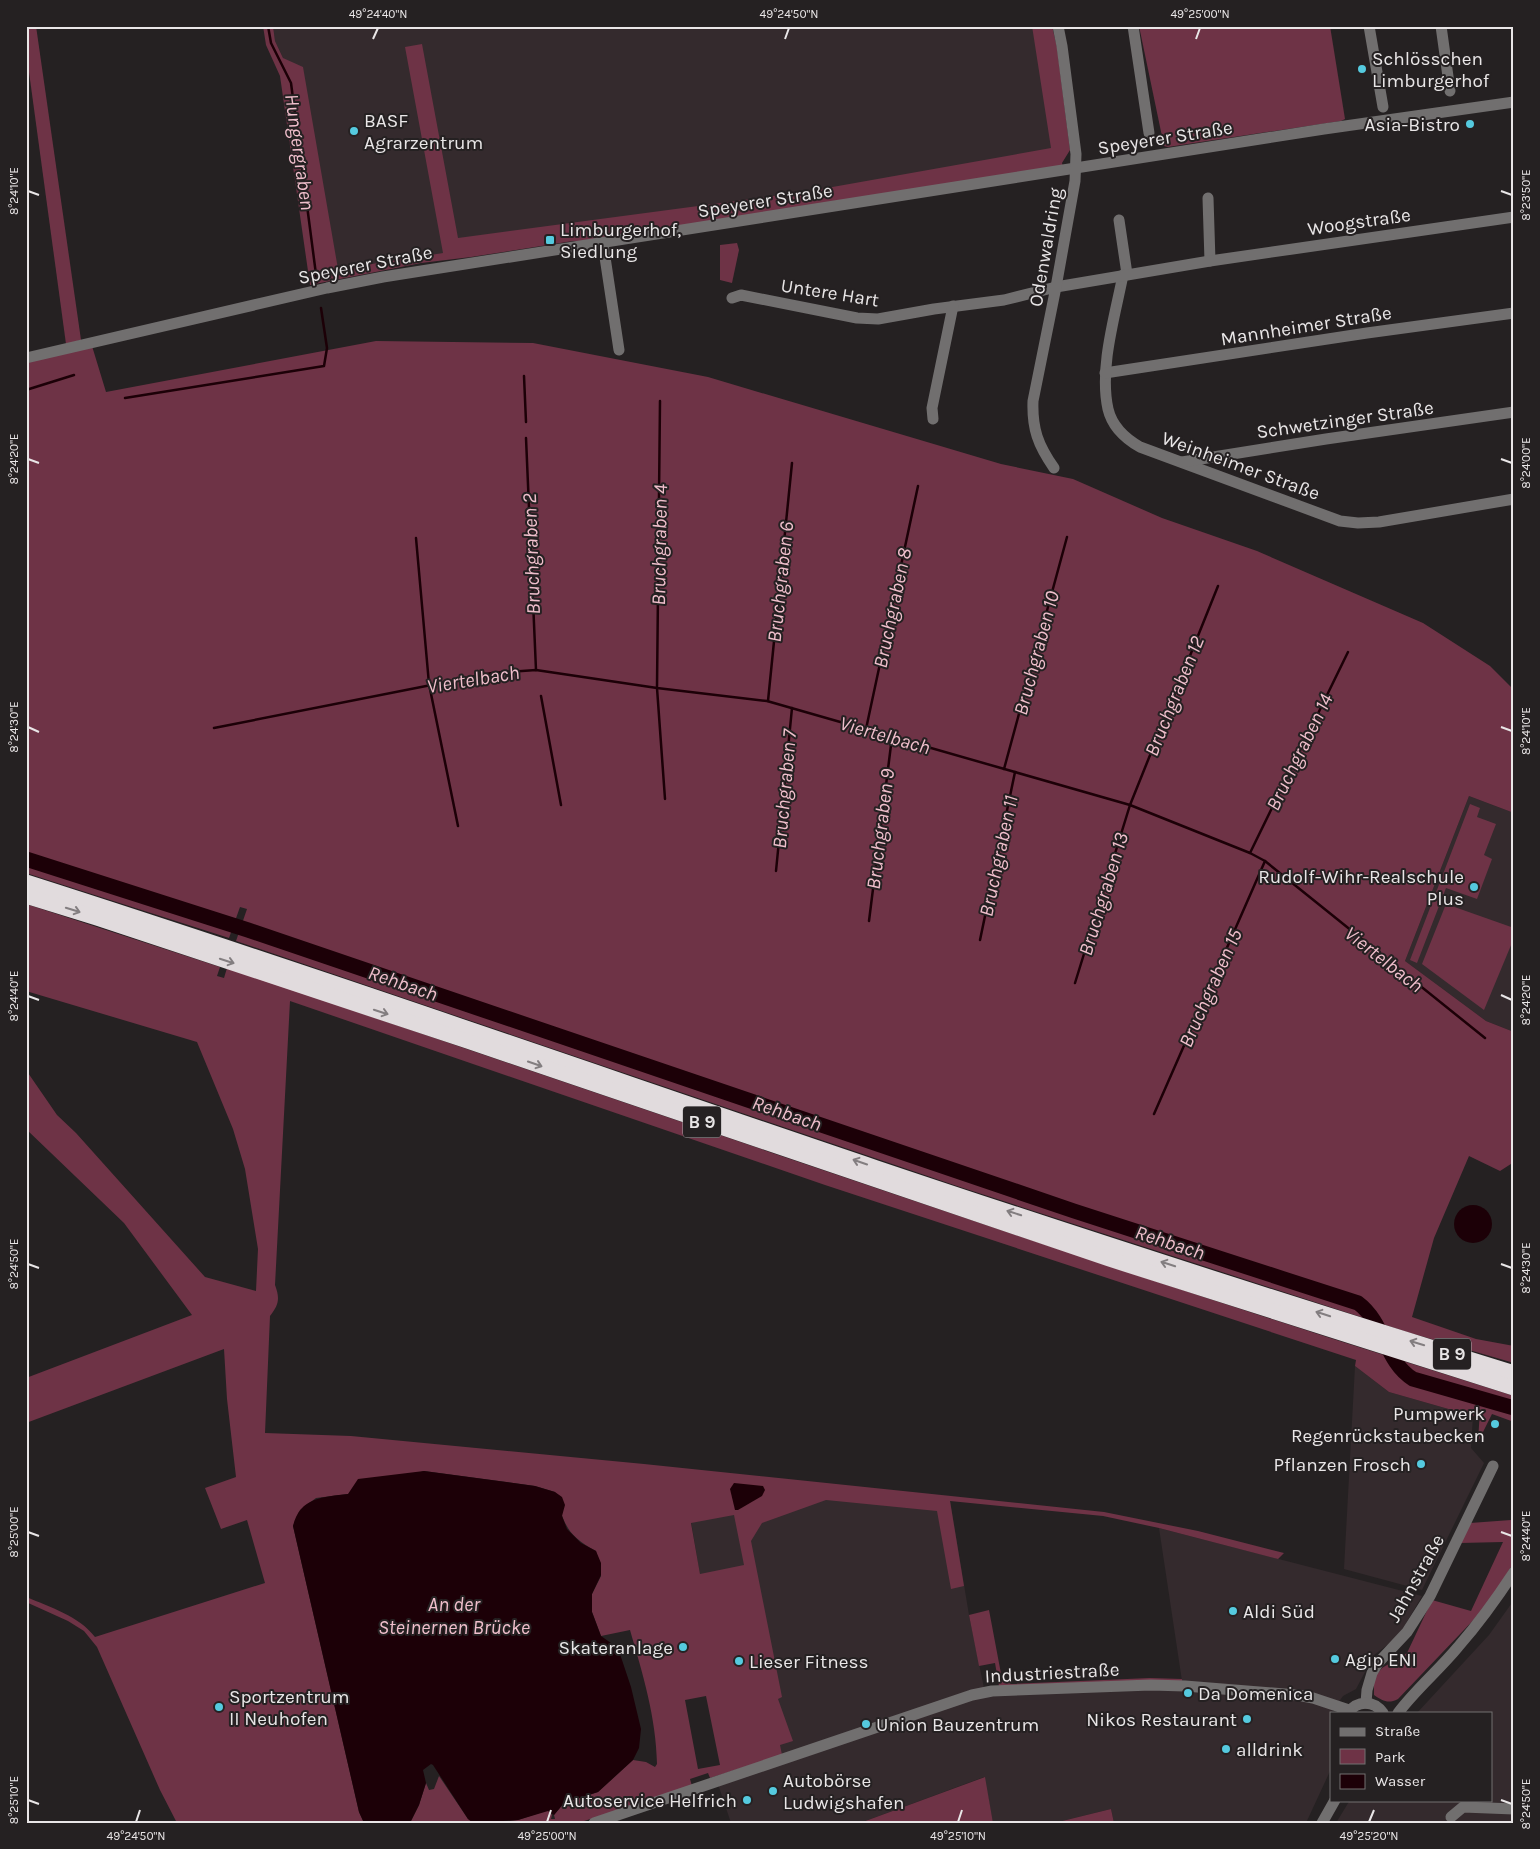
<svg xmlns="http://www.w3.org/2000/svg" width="1540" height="1849" font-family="Karla,sans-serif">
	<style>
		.built { fill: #342a2d }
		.green { fill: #6e3346; fill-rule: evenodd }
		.water { fill: #1c0007 }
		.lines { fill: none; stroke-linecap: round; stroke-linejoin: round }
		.stream { stroke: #1c0007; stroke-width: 2.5 }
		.river { stroke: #1c0007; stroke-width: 15 }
		.minor { stroke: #716f6f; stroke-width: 11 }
		.highway { stroke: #e1dbdd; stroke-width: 15 }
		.oneway { stroke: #837e80 }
		.ticks { fill: none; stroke: #e9e6e7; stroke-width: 2 }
		.poi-dot { fill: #55cadf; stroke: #252122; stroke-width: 2 }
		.labels { text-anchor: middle; stroke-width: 4; stroke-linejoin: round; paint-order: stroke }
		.shield { fill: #252122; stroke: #aeabac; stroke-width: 1 }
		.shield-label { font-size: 18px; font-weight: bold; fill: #e9e6e7 }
		.poi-label { font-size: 19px; fill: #e9e6e7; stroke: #252122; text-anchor: start }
		.street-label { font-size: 19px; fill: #e9e6e7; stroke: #252122 }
		.water-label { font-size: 20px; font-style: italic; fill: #f0bfcc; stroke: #252122 }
		.neatline { fill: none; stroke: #e9e6e7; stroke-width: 2 }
		.ticks-label { font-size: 12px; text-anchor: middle; fill: #e9e6e7 }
	</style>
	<rect width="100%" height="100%" fill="#252122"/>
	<g class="built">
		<polygon points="273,26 1052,26 1062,163 321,271 295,83 275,41"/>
		<polygon points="1469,796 1514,813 1514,1032 1486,1021 1405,961"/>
		<polygon points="1355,1366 1389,1392 1473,1416 1471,1448 1484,1463 1422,1590 1344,1569"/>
		<polygon points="683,1473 950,1500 969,1615 984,1688 1182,1681 1159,1528 1422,1596 1398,1637 1374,1655 1356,1689 1343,1696 1331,1713 1331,1769 1306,1823 1114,1823 1111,1809 1054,1823 993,1823 984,1777 860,1823 731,1823 718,1784 736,1771 708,1623"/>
		<polygon points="1514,1600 1514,1823 1336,1823 1350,1800 1491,1800 1491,1713 1417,1713 1489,1635"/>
	</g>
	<g class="green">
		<polygon points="26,26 36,26 81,340 66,344 26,50"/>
		<polygon points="263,26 273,26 275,41 283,58 303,67 338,269 443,253 405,47 422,44 458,238 810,191 1051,148 1032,26 1052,26 1057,47 1070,150 1062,163 1063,167 592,241 573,241 471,257 421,263 310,285 280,76 266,45"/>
		<polygon points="1139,26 1330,26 1345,119 1341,121 1168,147 1164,146"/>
		<polygon points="737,243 739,250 732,283 720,280 720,245"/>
		<polygon points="376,341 533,343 708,377 1001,464 1073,479 1162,518 1257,551 1423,623 1490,666 1514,690 1514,813 1469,796 1405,961 1486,1021 1514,1032 1514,1162 1500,1171 1469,1156 1434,1238 1412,1317 1476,1339 1514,1346 1514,1363 1407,1332 957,1186 236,941 247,909 240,907 229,938 26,873 26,363 92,346 106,392"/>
		<polygon points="1470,804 1480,808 1477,817 1496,824 1484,855 1492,859 1477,899 1446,888 1417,963 1410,960"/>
		<path d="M26 904 220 967 217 976 224 978 227 968C656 1112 1082 1262 1514 1396V1422L1492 1414 1478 1442 1480 1409 1473 1416 1389 1392 1355 1366 1356 1360 825 1185 290 1001 275 1285C280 1298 279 1305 270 1316L265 1433 351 1436 644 1464 1104 1512 1198 1531 1284 1553 1278 1559 1159 1528 1103 1516 950 1501 964 1586 951 1589 937 1511 826 1500 762 1523 751 1541 782 1697 778 1699 793 1741 780 1745 782 1755 710 1778 708 1773 690 1779 692 1786 578 1823H487L518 1820 548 1810 552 1815 551 1819H555L554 1815 564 1803 598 1792 633 1760 646 1762 655 1767 657 1764C656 1717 643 1675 630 1630L601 1636 592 1612V1594L601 1576 596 1551C566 1535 564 1524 555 1492L535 1486 424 1471 348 1494 316 1498 300 1510 293 1526 359 1812 364 1823H177L160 1790 97 1647 84 1631 68 1621 26 1602V1597C50 1607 79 1616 95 1637L265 1583 247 1520 221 1529 205 1488 236 1477 227 1399 224 1349 26 1423V1378L192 1315 124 1223 26 1129V1070L57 1115 76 1133 205 1277 256 1291 258 1249 245 1169 233 1129 197 1042 26 991ZM734 1515 744 1565 700 1574 691 1523ZM706 1696 720 1765 698 1769 685 1700Z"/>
		<polygon points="1446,904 1514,928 1514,938 1484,1010 1422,964"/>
		<path d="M1514 1515V1562L1498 1588 1482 1611 1398 1699C1388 1704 1383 1701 1374 1695V1678L1382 1668 1407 1653 1432 1600 1471 1611 1503 1542 1460 1543 1470 1523 1511 1520Z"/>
		<polygon points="989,1610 1002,1679 1011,1684 1150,1678 1182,1679 1182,1681 999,1686 995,1663 979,1666 969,1615"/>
		<polygon points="439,1776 468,1819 475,1823 410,1823 419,1805 426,1783 429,1790 434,1789"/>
		<polygon points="985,1777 993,1823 860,1823"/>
		<polygon points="1111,1809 1114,1823 1054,1823"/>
	</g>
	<g class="water">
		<circle cx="1473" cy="1224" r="19"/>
		<path d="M424 1471 535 1486 555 1492 562 1497 565 1505 562 1516 567 1529 581 1543 596 1551 601 1563V1575L592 1594V1612L601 1636 618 1648 631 1687 641 1729 639 1748 633 1760 598 1792 564 1803 554 1815 548 1811 518 1820 473 1823 468 1819 433 1765 431 1764 423 1770 426 1783 419 1805 410 1823H364L359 1812 293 1526C300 1497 323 1497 348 1494L358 1479Z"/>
		<polygon points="734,1483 763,1486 765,1490 762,1496 738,1510 735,1510 730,1489"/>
	</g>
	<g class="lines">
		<g class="stream">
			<polyline points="268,26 271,43 291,83 317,282"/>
			<polyline points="524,376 526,422"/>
			<polyline points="26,390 74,375"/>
			<polyline points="125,398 324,366 327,348 321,308"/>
			<polyline points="660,401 657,688 665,799"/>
			<polyline points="526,438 536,670"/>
			<polyline points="416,538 429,684 458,826"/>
			<polyline points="541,696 561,805"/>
			<polyline points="768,701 792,463"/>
			<polyline points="214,728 492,673 536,670 657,688 767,701 1130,805 1250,853 1265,861 1485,1038"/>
			<polyline points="866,729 918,486"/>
			<polyline points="1004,769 1067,537"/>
			<polyline points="1250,853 1348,652"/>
			<polyline points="776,871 792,708"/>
			<polyline points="869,921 892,737"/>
			<polyline points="980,940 1015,772"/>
			<polyline points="1075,983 1130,805 1218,586"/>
			<polyline points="1154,1114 1265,861"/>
		</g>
		<path class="river" d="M26 859 248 930 1074 1211 1358 1303C1385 1323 1385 1362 1413 1379L1514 1408"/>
		<g class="minor">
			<polyline points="1133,26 1149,133"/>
			<polyline points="1369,26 1383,107"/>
			<polyline points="1441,26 1450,91"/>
			<polyline points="1208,198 1210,261"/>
			<polyline points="1119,220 1127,274"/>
			<polyline points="603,244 619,350"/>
			<path d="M1123 275C1115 316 1099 368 1108 409 1112 426 1126 439 1140 447L1340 521 1358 523 1379 522 1514 499"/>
			<polyline points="732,298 741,295 857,318 878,319 934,309 1004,300 1056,287 1210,261 1514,217"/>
			<polyline points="26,358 327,288 383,277 1324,129 1514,102"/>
			<polyline points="1105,373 1367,333 1514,313"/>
			<polyline points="933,419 932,408 953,306"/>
			<polyline points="1182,462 1326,439 1514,412"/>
			<path d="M1054 468C1038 445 1032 429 1033 401L1056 287 1075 181 1076 154 1062 46 1058 26"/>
			<polyline points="1366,1703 1367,1690 1372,1673 1378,1663 1407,1632 1430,1596 1493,1466"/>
			<path d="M1348 1713C1357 1700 1374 1700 1383 1713"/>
			<path d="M1398 1713C1416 1689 1439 1670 1458 1647 1479 1623 1497 1598 1514 1572"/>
			<polyline points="1451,1817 1463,1807 1514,1809"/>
			<polyline points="594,1823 972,1695 992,1691 1151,1685 1185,1686 1297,1695 1313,1698 1349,1710"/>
			<polyline points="1322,1823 1335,1800"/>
		</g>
		<g class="highway">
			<path d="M26 882C311 973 593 1072 877 1168 1088 1239 1301 1307 1514 1373"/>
			<polyline points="26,896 97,918 467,1041 1109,1259 1514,1388"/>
		</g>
	</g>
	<defs><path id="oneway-shaft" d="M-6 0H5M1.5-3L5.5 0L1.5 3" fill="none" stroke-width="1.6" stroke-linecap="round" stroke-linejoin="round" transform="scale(1.25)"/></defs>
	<g class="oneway">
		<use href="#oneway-shaft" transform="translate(73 910) rotate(17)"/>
		<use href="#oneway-shaft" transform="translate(227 961) rotate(18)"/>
		<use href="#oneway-shaft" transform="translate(381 1012) rotate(18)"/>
		<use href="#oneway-shaft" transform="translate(535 1064) rotate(19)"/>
		<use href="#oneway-shaft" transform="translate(860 1162) rotate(-161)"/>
		<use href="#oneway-shaft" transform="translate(1014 1213) rotate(-162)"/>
		<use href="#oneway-shaft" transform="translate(1168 1264) rotate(-162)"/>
		<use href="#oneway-shaft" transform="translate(1323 1314) rotate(-162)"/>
		<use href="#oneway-shaft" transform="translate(1417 1343) rotate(-163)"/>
	</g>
	<path class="ticks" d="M373 39 378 28M785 39 789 28M1196 39 1200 28M28 191 39 195M1501 191 1512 195M28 459 39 463M1501 459 1512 463M28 727 39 732M1501 727 1512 731M1501 995 1512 1000M28 996 39 1000M28 1264 39 1268M1501 1264 1512 1268M28 1532 39 1536M1501 1532 1512 1536M28 1800 39 1804M1501 1800 1512 1804M136 1822 140 1810M547 1822 551 1810M958 1822 962 1810M1369 1822 1374 1810"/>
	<g class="poi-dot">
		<circle cx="1362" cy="69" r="5"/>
		<circle cx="1470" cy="124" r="5"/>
		<circle cx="354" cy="131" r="5"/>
		<rect x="545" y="235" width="10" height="10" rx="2.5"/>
		<circle cx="1474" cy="887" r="5"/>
		<circle cx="1495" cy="1424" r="5"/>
		<circle cx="1421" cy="1464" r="5"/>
		<circle cx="1233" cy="1611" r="5"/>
		<circle cx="683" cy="1647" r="5"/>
		<circle cx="1335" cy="1659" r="5"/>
		<circle cx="739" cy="1661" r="5"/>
		<circle cx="1188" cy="1693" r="5"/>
		<circle cx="219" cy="1707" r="5"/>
		<circle cx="1247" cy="1719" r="5"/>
		<circle cx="866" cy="1724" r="5"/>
		<circle cx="1226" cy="1749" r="5"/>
		<circle cx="773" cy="1791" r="5"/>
		<circle cx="747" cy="1800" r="5"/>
	</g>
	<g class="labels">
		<g class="shield">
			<rect x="683" y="1106.5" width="38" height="31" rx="4"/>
			<rect x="1433" y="1338.5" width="38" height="31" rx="4"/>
		</g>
		<g class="shield-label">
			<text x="702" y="1128">B 9</text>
			<text x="1452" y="1360">B 9</text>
		</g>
		<g class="poi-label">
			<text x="1372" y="65">Schlösschen<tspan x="1372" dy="22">Limburgerhof</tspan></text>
			<text x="364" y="127">BASF<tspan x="364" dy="22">Agrarzentrum</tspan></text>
			<text x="1460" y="131" text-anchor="end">Asia-Bistro</text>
			<text x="560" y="236">Limburgerhof,<tspan x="560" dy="22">Siedlung</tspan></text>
			<text x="1464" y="883" text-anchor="end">Rudolf-Wihr-Realschule<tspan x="1464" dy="22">Plus</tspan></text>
			<text x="1485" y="1420" text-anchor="end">Pumpwerk<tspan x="1485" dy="22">Regenrückstaubecken</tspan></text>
			<text x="1411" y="1471" text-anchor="end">Pflanzen Frosch</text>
			<text x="1243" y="1618">Aldi Süd</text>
			<text x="673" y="1654" text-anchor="end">Skateranlage</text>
			<text x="1345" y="1666">Agip ENI</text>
			<text x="749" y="1668">Lieser Fitness</text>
			<text x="1198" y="1700">Da Domenica</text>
			<text x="229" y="1703">Sportzentrum<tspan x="229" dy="22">II Neuhofen</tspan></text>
			<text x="1237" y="1726" text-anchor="end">Nikos Restaurant</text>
			<text x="876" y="1731">Union Bauzentrum</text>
			<text x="1236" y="1756">alldrink</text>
			<text x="783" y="1787">Autobörse<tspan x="783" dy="22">Ludwigshafen</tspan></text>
			<text x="737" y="1807" text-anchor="end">Autoservice Helfrich</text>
		</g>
		<g class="street-label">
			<text transform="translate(1165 137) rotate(-9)" y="7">Speyerer Straße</text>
			<text transform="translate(765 200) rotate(-9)" y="7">Speyerer Straße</text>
			<text transform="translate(1359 221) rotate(-8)" y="7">Woogstraße</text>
			<text transform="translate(1045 247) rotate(-80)" y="7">Odenwaldring</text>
			<text transform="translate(365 264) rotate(-11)" y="7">Speyerer Straße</text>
			<text transform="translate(830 292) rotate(9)" y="7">Untere Hart</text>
			<text transform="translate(1306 325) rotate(-9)" y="7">Mannheimer Straße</text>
			<text transform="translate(1345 419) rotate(-8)" y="7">Schwetzinger Straße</text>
			<text transform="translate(1241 465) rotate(20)" y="7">Weinheimer Straße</text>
			<text transform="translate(1415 1578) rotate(-61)" y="7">Jahnstraße</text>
			<text transform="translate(1052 1672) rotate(-3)" y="7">Industriestraße</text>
		</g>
		<g class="water-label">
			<text transform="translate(300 152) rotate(82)" y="7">Hungergraben</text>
			<text transform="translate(659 545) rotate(-89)" y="7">Bruchgraben 4</text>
			<text transform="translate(531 554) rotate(-92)" y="7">Bruchgraben 2</text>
			<text transform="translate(780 582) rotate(-84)" y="7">Bruchgraben 6</text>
			<text transform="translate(892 608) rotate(-78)" y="7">Bruchgraben 8</text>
			<text transform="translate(1036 653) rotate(-75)" y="7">Bruchgraben 10</text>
			<text transform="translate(473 679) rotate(-9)" y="7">Viertelbach</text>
			<text transform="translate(1174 696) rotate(-68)" y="7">Bruchgraben 12</text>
			<text transform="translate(885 735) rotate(16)" y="7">Viertelbach</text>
			<text transform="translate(1299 752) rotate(-64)" y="7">Bruchgraben 14</text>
			<text transform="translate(784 789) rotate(-85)" y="7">Bruchgraben 7</text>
			<text transform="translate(880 829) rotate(-83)" y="7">Bruchgraben 9</text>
			<text transform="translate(998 856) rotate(-78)" y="7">Bruchgraben 11</text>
			<text transform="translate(1103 894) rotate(-73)" y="7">Bruchgraben 13</text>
			<text transform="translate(1384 959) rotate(38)" y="7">Viertelbach</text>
			<text transform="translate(403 983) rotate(19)" y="7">Rehbach</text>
			<text transform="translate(1210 988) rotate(-66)" y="7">Bruchgraben 15</text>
			<text transform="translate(787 1113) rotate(19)" y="7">Rehbach</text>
			<text transform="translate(1170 1242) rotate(18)" y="7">Rehbach</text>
			<text x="454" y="1611">An der<tspan x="454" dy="23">Steinernen Brücke</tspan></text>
		</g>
	</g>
	<rect width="1540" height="1849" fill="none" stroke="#252122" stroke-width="55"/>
	<rect x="1330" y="1712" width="162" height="90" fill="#252122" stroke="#737071"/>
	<rect x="1340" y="1728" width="25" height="8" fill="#716f6f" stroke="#737071"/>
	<text x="1375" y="1736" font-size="15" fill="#e9e6e7">Straße</text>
	<rect x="1340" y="1749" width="25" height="15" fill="#6e3346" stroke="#737071"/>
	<text x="1375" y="1762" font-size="15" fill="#e9e6e7">Park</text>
	<rect x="1340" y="1774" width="25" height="15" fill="#1c0007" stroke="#737071"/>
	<text x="1375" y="1786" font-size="15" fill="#e9e6e7">Wasser</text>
	<rect x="28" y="28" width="1484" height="1794" class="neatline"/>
	<g class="ticks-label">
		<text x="378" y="18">49°24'40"N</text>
		<text x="789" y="18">49°24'50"N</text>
		<text x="1200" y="18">49°25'00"N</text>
		<text transform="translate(14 191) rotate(-90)" y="4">8°24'10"E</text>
		<text transform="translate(1526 195) rotate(-90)" y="4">8°23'50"E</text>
		<text transform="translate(14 459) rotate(-90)" y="4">8°24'20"E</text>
		<text transform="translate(1526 463) rotate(-90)" y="4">8°24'00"E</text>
		<text transform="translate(14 727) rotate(-90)" y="4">8°24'30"E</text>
		<text transform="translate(1526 731) rotate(-90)" y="4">8°24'10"E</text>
		<text transform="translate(14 996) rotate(-90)" y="4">8°24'40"E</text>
		<text transform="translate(1526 1000) rotate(-90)" y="4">8°24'20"E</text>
		<text transform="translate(14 1264) rotate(-90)" y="4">8°24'50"E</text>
		<text transform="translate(1526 1268) rotate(-90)" y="4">8°24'30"E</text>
		<text transform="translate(14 1532) rotate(-90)" y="4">8°25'00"E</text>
		<text transform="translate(1526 1536) rotate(-90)" y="4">8°24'40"E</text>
		<text transform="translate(14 1800) rotate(-90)" y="4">8°25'10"E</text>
		<text transform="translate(1526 1804) rotate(-90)" y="4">8°24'50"E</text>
		<text x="136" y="1840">49°24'50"N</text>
		<text x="547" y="1840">49°25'00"N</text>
		<text x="958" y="1840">49°25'10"N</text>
		<text x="1369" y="1840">49°25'20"N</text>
	</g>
</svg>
